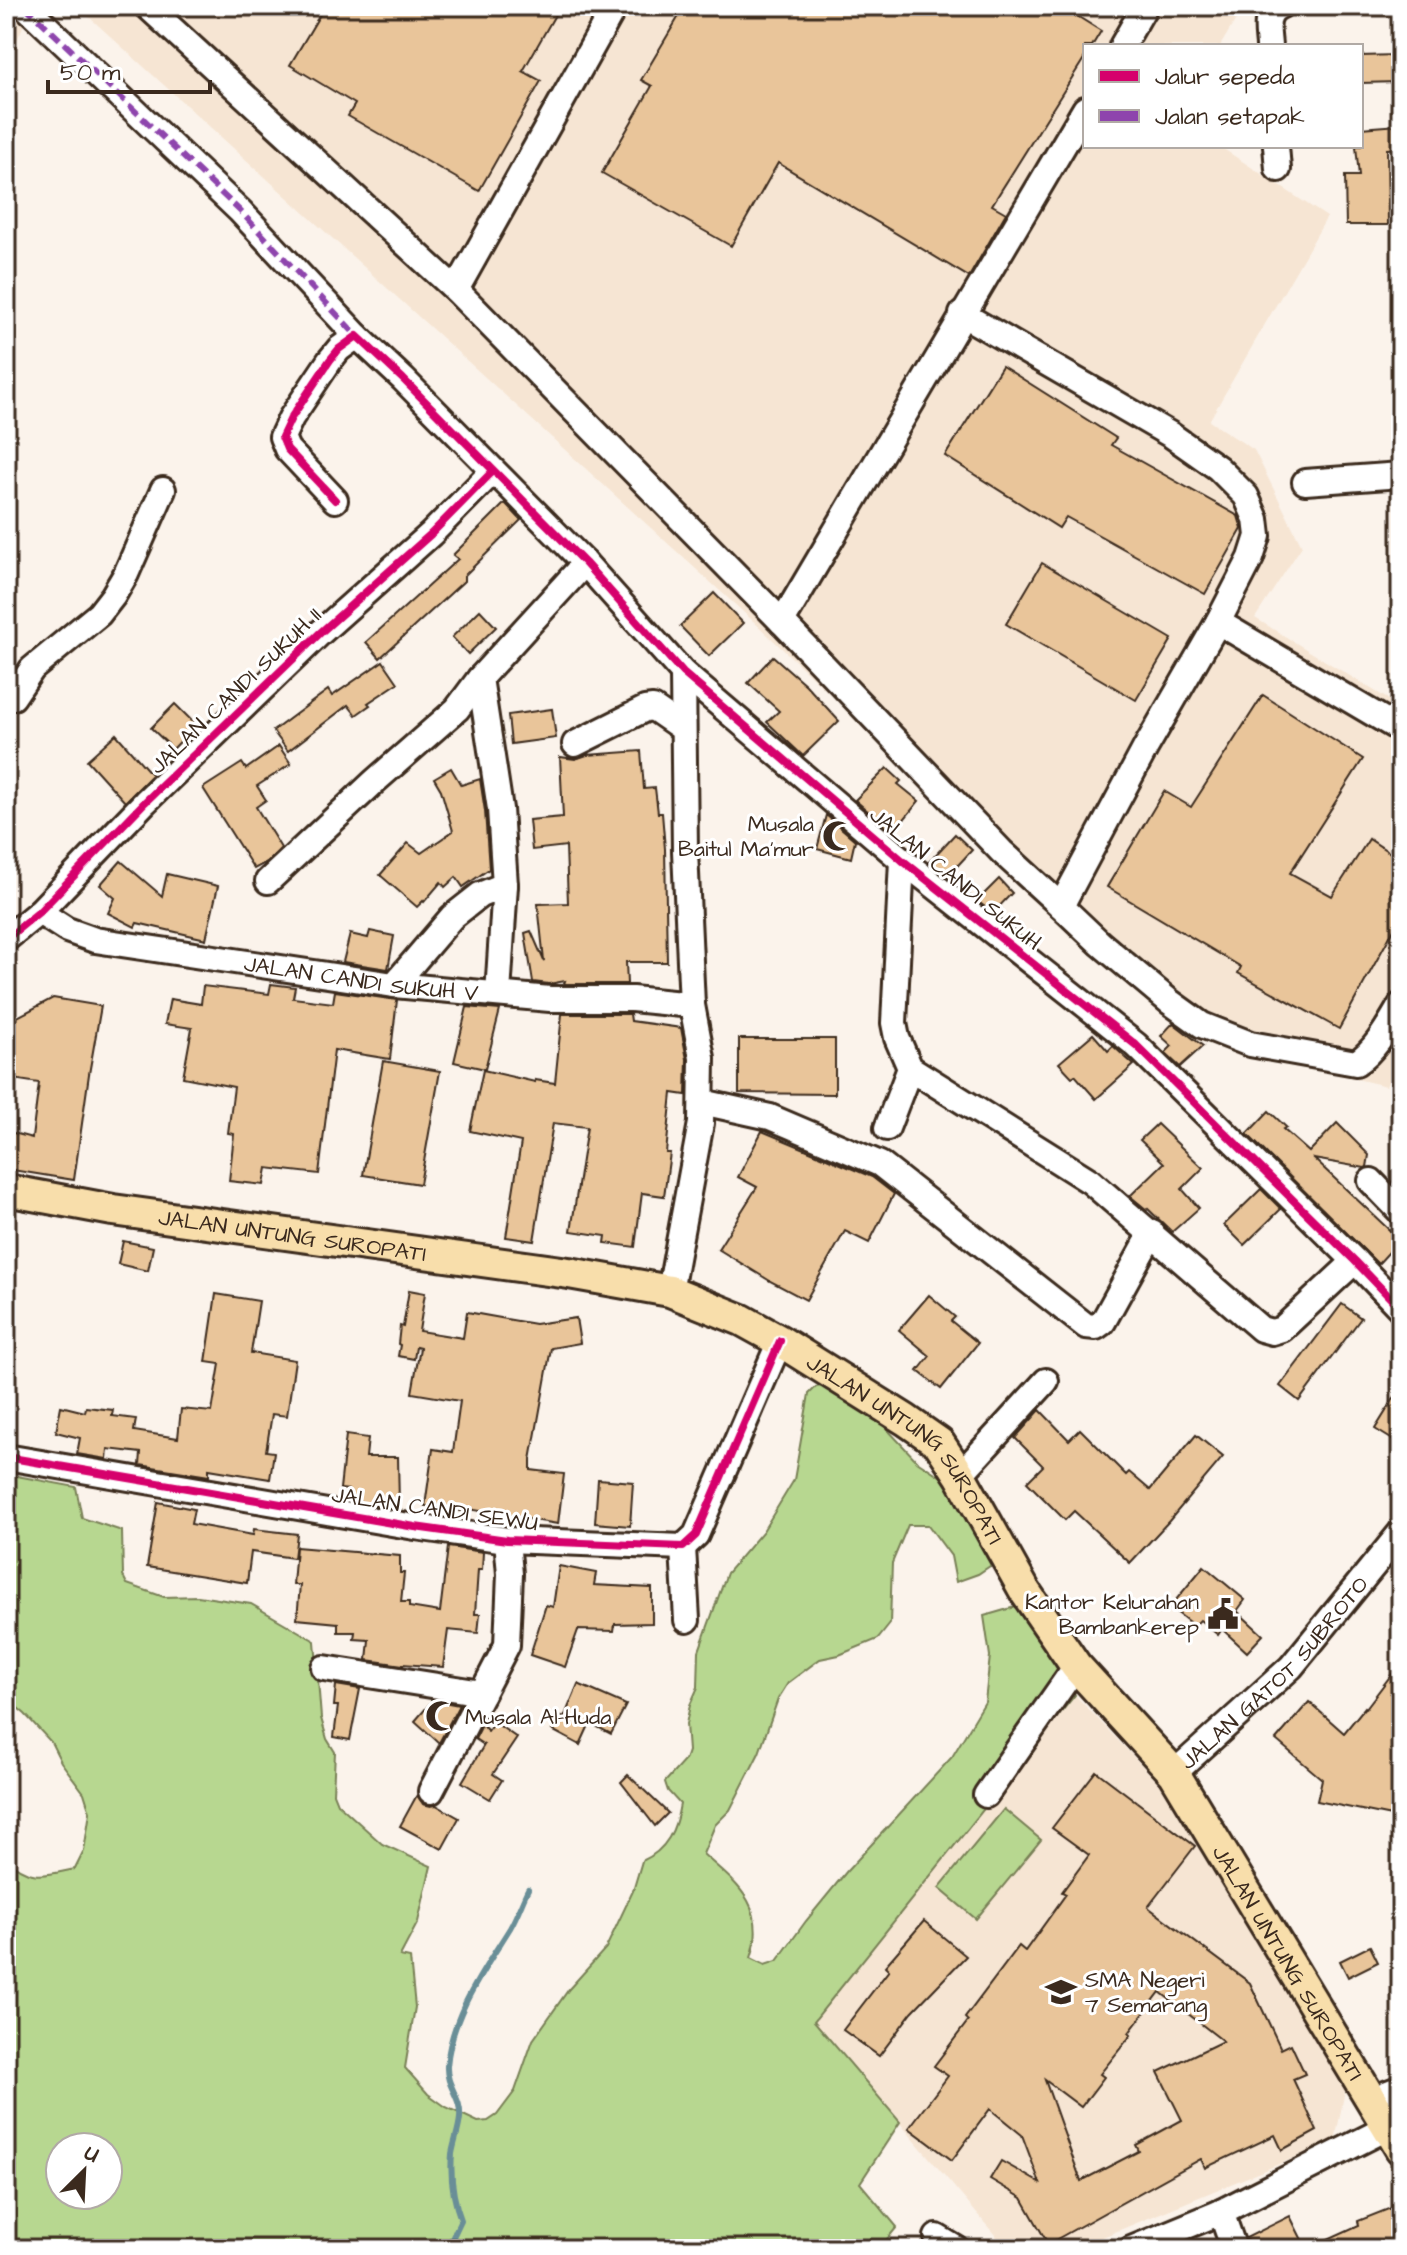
<svg xmlns="http://www.w3.org/2000/svg" width="1407" height="2255" font-family="'Architects Daughter',sans-serif">
	<style>
		.built { fill: #f6e5d3 }
		.green { fill: #b7d790; stroke: #798057; stroke-width: 2; fill-rule: evenodd }
		.lines { fill: none; stroke-linecap: round; stroke-linejoin: round }
		.stream { stroke: #698e97; stroke-width: 6 }
		.building { fill: #e9c59a; stroke: #3b2a1e; stroke-width: 2; fill-rule: evenodd }
		.minor-casing { stroke: #3b2a1e; stroke-width: 30 }
		.major-casing { stroke: #3b2a1e; stroke-width: 36 }
		.minor { stroke: #fff; stroke-width: 24 }
		.major { stroke: #f8deab; stroke-width: 30 }
		.quiet { stroke: #8e44ad; stroke-width: 6; stroke-dasharray: 12 6; stroke-linecap: butt }
		.cycleway-casing { stroke: #fff; stroke-width: 13 }
		.cycleway { stroke: #d6006c; stroke-width: 8 }
		.labels { text-anchor: middle; stroke-width: 6; stroke-linejoin: round; paint-order: stroke }
		.street-label { font-size: 22px; fill: #3b2a1e; stroke: #fff }
		.poi-label { font-size: 22px; fill: #3b2a1e; stroke: #fff; text-anchor: end }
	</style>
	<rect width="100%" height="100%" fill="#fbf3eb"/>
	<filter id="ink" filterUnits="userSpaceOnUse"><feTurbulence type="fractalNoise" baseFrequency=".0125" numOctaves="2"/><feDisplacementMap in="SourceGraphic" scale="16" xChannelSelector="R" yChannelSelector="G"/><feConvolveMatrix kernelMatrix="1 2 1 2 8 2 1 2 1" color-interpolation-filters="sRGB"/></filter>
	<g filter="url(#ink)">
		<g class="built">
			<polygon points="6,6 32,6 6,65"/>
			<polygon points="77,6 1244,6 1220,46 1085,46 1085,146 1219,146 1327,217 1209,421 1254,450 1302,546 1255,618 1401,707 1401,1061 1386,1086 1198,1041 752,620"/>
			<polygon points="1075,1695 1191,1817 1269,1963 1345,2090 1335,2141 1093,2241 1068,2249 1013,2249 1001,2242 813,2021"/>
		</g>
		<g class="green">
			<path d="M827 1385 872 1413 917 1461 958 1488 993 1564 978 1574 956 1582 951 1556 928 1525H908L892 1563 890 1624 878 1639 839 1655 820 1659 788 1683 778 1699 759 1753 730 1810 715 1825 703 1854C737 1884 768 1906 751 1958L765 1965 777 1961 806 1921 847 1871 952 1757 985 1702 990 1656 984 1616 1022 1605 1075 1695 814 2021 900 2122 860 2183 897 2227 879 2249H6V1858C29 1882 46 1875 75 1869L84 1851 90 1812 84 1793 61 1762 51 1742 25 1714 6 1698V1474L76 1487 82 1518 122 1531 123 1576 127 1584 164 1597 198 1596 251 1604 315 1641 321 1718 327 1739 335 1752 333 1793 337 1803 382 1844 431 1866 418 1922 400 1956 410 1958 415 2007 405 2068 428 2094 446 2107 478 2122 488 2121 497 2115 515 2091 533 2040 569 1989 606 1948 633 1891 642 1861C667 1850 676 1829 680 1804L668 1791 665 1782 685 1760 688 1751 686 1724 690 1705 698 1687 699 1651 727 1573 763 1531 794 1480 809 1394 816 1387ZM60 2147H108V2195H60Z"/>
			<polygon points="1004,1809 1041,1840 976,1919 939,1888"/>
		</g>
		<g class="lines">
			<path class="stream" d="M453 2249 451 2241 461 2220C453 2199 450 2177 452 2154 454 2142 459 2130 460 2118 462 2097 446 2087 447 2066 451 2015 484 1970 510 1928 517 1916 522 1901 528 1889"/>
		</g>
		<g class="building">
			<polygon points="325,6 560,6 523,71 541,81 479,191 348,116 355,104 290,65"/>
			<polygon points="685,6 1061,6 1101,31 1092,46 1085,46 1085,57 992,205 1006,213 969,277 778,163 731,246 602,173 652,86 641,80"/>
			<polygon points="1396,55 1397,82 1361,83 1361,56"/>
			<polygon points="1399,125 1401,148 1387,149 1388,225 1346,225 1345,176 1359,176 1356,146 1361,146 1361,128"/>
			<polygon points="1002,366 1116,438 1111,445 1238,516 1242,529 1205,594 1066,517 1059,528 945,456"/>
			<polygon points="505,503 521,520 464,576 464,581 380,658 366,642 458,559 453,555"/>
			<polygon points="1042,563 1172,639 1136,700 1006,624"/>
			<polygon points="714,593 743,623 709,656 680,626"/>
			<polygon points="480,610 496,627 468,654 452,637"/>
			<polygon points="773,656 806,685 839,721 803,756 767,722 779,711 748,683"/>
			<polygon points="383,661 398,683 368,703 370,705 356,715 348,705 288,751 273,731 328,690 332,696"/>
			<polygon points="1263,695 1363,759 1290,873 1332,896 1369,839 1401,860 1401,916 1339,1029 1238,973 1241,967 1107,887 1164,791 1191,807"/>
			<polygon points="175,704 196,725 173,749 151,728"/>
			<polygon points="552,709 556,738 511,744 508,715"/>
			<polygon points="116,734 152,775 125,802 87,760"/>
			<polygon points="279,746 291,764 257,786 266,800 256,807 281,848 267,862 254,869 203,788 242,763 246,769"/>
			<polygon points="641,751 644,789 655,788 658,813 662,813 665,849 667,962 626,962 627,984 564,984 565,981 549,984 533,982 525,933 531,931 544,961 538,904 568,903 566,846 532,850 529,820 563,817 560,757 575,759 587,755"/>
			<polygon points="451,768 461,785 480,779 485,811 489,869 463,887 456,877 445,887 441,882 424,902 423,901 417,907 380,875 408,843 421,853 453,831 441,790 434,778"/>
			<polygon points="887,768 901,781 898,784 919,801 893,833 855,800"/>
			<polygon points="826,815 855,840 851,858 817,849"/>
			<polygon points="955,834 972,850 947,877 929,862"/>
			<polygon points="121,861 162,896 167,874 218,886 206,939 137,923 135,927 108,913 115,898 100,885"/>
			<polygon points="999,879 1012,893 993,913 977,901"/>
			<polygon points="370,931 394,936 388,969 343,962 350,934 368,938"/>
			<polygon points="271,984 295,987 293,998 333,1003 335,991 397,1000 390,1059 334,1050 319,1174 267,1168 264,1185 229,1181 234,1134 228,1133 234,1087 183,1077 192,1028 165,1024 170,999 201,1004 203,986 269,994"/>
			<polygon points="53,998 101,1006 89,1074 74,1180 6,1169 6,1131 32,1138 39,1083 6,1078 6,1023"/>
			<polygon points="467,1007 500,1010 485,1069 454,1062"/>
			<polygon points="562,1014 630,1014 631,1021 681,1028 687,1059 686,1095 672,1093 666,1153 670,1153 664,1196 642,1193 635,1247 605,1243 606,1236 571,1231 587,1127 553,1123 534,1241 506,1237 521,1142 470,1131 483,1070 535,1082 535,1080 555,1083"/>
			<polygon points="1173,1023 1203,1046 1180,1067 1165,1053 1172,1046 1161,1036"/>
			<polygon points="1093,1034 1108,1051 1113,1046 1134,1065 1096,1099 1075,1075 1072,1077 1059,1063"/>
			<polygon points="739,1039 835,1039 835,1094 739,1093"/>
			<polygon points="383,1061 440,1071 420,1184 363,1175"/>
			<polygon points="1269,1111 1286,1127 1283,1129 1309,1152 1337,1123 1369,1155 1367,1167 1365,1168 1314,1159 1400,1240 1378,1264 1247,1134"/>
			<polygon points="1157,1124 1203,1168 1182,1189 1199,1208 1172,1232 1148,1209 1147,1210 1130,1196 1164,1163 1140,1140"/>
			<polygon points="762,1131 872,1177 894,1194 869,1243 845,1231 806,1300 770,1281 718,1249 757,1187 738,1177"/>
			<polygon points="1261,1189 1281,1209 1244,1245 1224,1225"/>
			<polygon points="123,1241 153,1247 148,1271 118,1264"/>
			<polygon points="409,1290 425,1293 419,1331 463,1338 467,1312 535,1324 576,1318 580,1343 551,1348 531,1460 531,1470 564,1474 558,1524 462,1508 462,1511 425,1506 433,1449 453,1452 460,1401 412,1393 420,1348 416,1347 414,1359 398,1356 400,1345 398,1344 400,1326 403,1327"/>
			<polygon points="216,1294 259,1301 251,1353 295,1360 287,1416 272,1414 266,1451 274,1452 270,1479 209,1469 209,1476 140,1465 141,1453 108,1449 107,1459 77,1454 80,1438 56,1432 61,1406 85,1412 86,1407 113,1410 112,1416 136,1419 134,1431 178,1438 181,1409 212,1412 220,1364 206,1362"/>
			<polygon points="929,1295 955,1317 951,1321 978,1343 941,1389 918,1371 930,1356 899,1330"/>
			<polygon points="1342,1304 1361,1318 1299,1401 1280,1386"/>
			<polygon points="1401,1387 1401,1445 1375,1429"/>
			<polygon points="1040,1410 1069,1440 1080,1429 1126,1475 1129,1472 1150,1490 1196,1435 1223,1457 1169,1521 1130,1563 1074,1511 1065,1520 1027,1482 1043,1466 1015,1438"/>
			<polygon points="346,1435 368,1438 366,1457 398,1457 399,1505 376,1505 348,1500 348,1490 340,1489"/>
			<polygon points="598,1479 633,1482 630,1526 595,1523"/>
			<polygon points="158,1502 194,1509 191,1524 253,1535 254,1529 297,1534 294,1558 251,1552 247,1583 147,1567"/>
			<polygon points="296,1547 400,1556 400,1573 404,1573 401,1602 409,1602 409,1607 440,1612 448,1547 483,1552 482,1570 478,1570 475,1614 480,1614 478,1633 448,1630 443,1667 403,1664 403,1665 367,1660 369,1640 354,1639 355,1632 338,1632 338,1623 297,1619 300,1585 293,1585"/>
			<polygon points="559,1566 596,1573 594,1585 652,1588 652,1623 615,1624 614,1631 578,1630 565,1667 530,1655 546,1605 553,1607"/>
			<polygon points="1204,1566 1245,1600 1237,1611 1263,1635 1247,1652 1222,1629 1218,1635 1200,1620 1194,1626 1170,1607"/>
			<polygon points="1401,1662 1401,1818 1317,1801 1322,1779 1276,1740 1309,1702 1344,1733 1365,1707 1366,1708"/>
			<polygon points="578,1684 626,1705 611,1734 590,1723 580,1745 552,1730 559,1716 564,1718"/>
			<polygon points="336,1685 360,1689 350,1740 334,1737 338,1706 334,1706"/>
			<polygon points="433,1700 459,1705 439,1743 415,1721"/>
			<polygon points="494,1722 517,1738 493,1774 502,1780 490,1799 462,1782 484,1745 475,1739 482,1725 488,1731"/>
			<path d="M1096 1771 1195 1846 1148 1907 1250 1983 1281 2049 1291 2044 1305 2074 1293 2079 1317 2131 1282 2150 1275 2135 1205 2168 1201 2159 1048 2244 1022 2198 990 2179 1001 2161 1040 2183 1022 2135 990 2109 952 2160 909 2128 948 2076 934 2066 968 2021 965 2018 1019 1946 1025 1951 1066 1894 1062 1892 1089 1855 1052 1828ZM1160 1992 1223 2041 1158 2072 1182 2120 1136 2145 1139 2151 1081 2181 1045 2080 1081 2107 1104 2077 1100 2074 1131 2035 1129 2033Z"/>
			<polygon points="628,1775 668,1813 655,1826 621,1782"/>
			<polygon points="417,1795 423,1804 431,1806 436,1805 459,1818 442,1849 400,1826"/>
			<polygon points="924,1921 966,1956 912,2012 879,2056 843,2030 889,1970 885,1966"/>
			<polygon points="1370,1946 1378,1962 1348,1977 1340,1961"/>
			<polygon points="1396,2206 1401,2219 1401,2249 1306,2249 1359,2225 1358,2221"/>
			<polygon points="1290,2216 1303,2242 1289,2249 1249,2249 1246,2238"/>
		</g>
		<g class="lines">
			<defs>
				<g id="minor">
					<polyline points="25,6 240,211 357,336"/>
					<polyline points="147,6 456,290 615,6"/>
					<polyline points="1122,46 1145,6"/>
					<path d="M1269 46C1268 31 1263 13 1280 6"/>
					<polyline points="1276,146 1278,169"/>
					<polyline points="456,290 782,622 1085,109"/>
					<path d="M962 314 1171 435 1218 468 1246 496 1256 519 1258 536 1251 558 1218 622 1146 747 1061 906 1101 944 1170 1002 1202 1025 1250 1044 1356 1063C1376 1050 1389 1025 1401 1005"/>
					<polyline points="1305,482 1401,475"/>
					<polyline points="335,500 287,449 282,437 291,418 330,360 339,349 357,336 403,379 585,563 683,673 902,860 1136,1045 1355,1261 1401,1309"/>
					<polyline points="782,622 1002,852 1061,906"/>
					<polyline points="1218,622 1401,730"/>
					<polyline points="480,678 500,809 505,885 498,994"/>
					<polyline points="13,697 32,669 99,614 113,596 126,574 163,490"/>
					<polyline points="575,744 645,709 653,708 682,728"/>
					<polyline points="902,860 894,1023 897,1038 910,1068 1090,1181 1261,1329 1272,1332 1282,1329 1355,1261"/>
					<polyline points="268,881 375,781 457,709 480,678 585,563"/>
					<path id="s1" d="M39 912 67 930 95 940 394 985 550 999H632L692 1005"/>
					<polyline points="6,939 39,912 145,802 320,633 431,534 493,471"/>
					<polyline points="394,985 452,917 480,895 505,885"/>
					<polyline points="702,1102 770,1117 880,1164 1086,1326 1096,1327 1103,1322 1152,1233"/>
					<polyline points="887,1128 910,1068"/>
					<polyline points="1371,1181 1401,1212"/>
					<polyline points="670,1291 701,1123 702,1058 692,1005 685,851 683,673"/>
					<polyline points="6,1457 415,1527 507,1540 683,1547 696,1535 780,1341"/>
					<polyline points="960,1475 1046,1381"/>
					<polyline points="683,1547 687,1620"/>
					<polyline points="324,1668 482,1693"/>
					<path id="s2" d="M1174 1773 1291 1667 1401 1532"/>
					<polyline points="431,1791 507,1645 510,1574 507,1540"/>
					<polyline points="986,1795 1076,1666"/>
					<polyline points="1370,2100 1401,2088"/>
					<polyline points="1221,2212 1234,2249"/>
					<polyline points="937,2237 957,2249"/>
					<polyline points="1131,2249 1221,2212 1387,2128"/>
				</g>
				<g id="major">
					<path id="s3" d="M6 1190 113 1210 569 1273 670 1291 742 1320 780 1341 906 1420 939 1443 960 1475 1026 1593 1076 1666 1174 1773 1401 2149"/>
				</g>
			</defs>
			<use href="#minor" class="minor-casing"/>
			<use href="#major" class="major-casing"/>
			<use href="#minor" class="minor"/>
			<use href="#major" class="major"/>
			<polyline class="quiet" points="25,6 240,211 357,336"/>
			<defs>
				<g id="cycleway">
					<polyline points="335,500 287,449 282,437 291,418 330,360 339,349 357,336 403,379 585,563 683,673 902,860 1136,1045 1355,1261 1401,1309"/>
					<polyline points="6,939 39,912 145,802 320,633 431,534 493,471"/>
					<polyline points="6,1457 415,1527 507,1540 683,1547 696,1535 780,1341"/>
				</g>
			</defs>
			<use href="#cycleway" class="cycleway-casing"/>
			<use href="#cycleway" class="cycleway"/>
		</g>
	</g>
	<defs>
		<symbol id="mosque-bare" viewBox="-9 -9 18 18"><path d="M3.5-4.9A6 6 0 1 0 3.5 4.9A5 5 0 1 1 3.5-4.9Z" fill="#3b2a1e" stroke="#fff" stroke-width="2.5" paint-order="stroke"/></symbol>
		<symbol id="civic-bare" viewBox="-9 -9 18 18"><path d="M-.6-6.5H3V-4.5H.6V-3L4-1V1h2V6H-6V1h2V-1L-.6-3ZM-1.2 2.5V6h2.4V2.5Z" fill="#3b2a1e" stroke="#fff" stroke-width="2.5" paint-order="stroke"/></symbol>
		<symbol id="school-bare" viewBox="-9 -9 18 18"><path d="M0-5L7-2L0 1L-7-2ZM-4 1L0 2.5L4 1V4Q0 6-4 4Z" fill="#3b2a1e" stroke="#fff" stroke-width="2.5" paint-order="stroke"/></symbol>
	</defs>
	<g fill-rule="evenodd">
		<use href="#mosque-bare" x="816" y="814" width="44" height="44"/>
		<use href="#civic-bare" x="1201" y="1592" width="44" height="44"/>
		<use href="#mosque-bare" x="419" y="1694" width="44" height="44"/>
		<use href="#school-bare" x="1039" y="1970" width="44" height="44"/>
	</g>
	<g class="labels">
		<g class="street-label">
			<text transform="translate(235 690) rotate(-44)" y="8">JALAN CANDI SUKUH II</text>
			<text transform="translate(956 878) rotate(39)" y="8">JALAN CANDI SUKUH</text>
			<text dy="8" stroke="none"><textPath href="#s1" startOffset="332">JALAN CANDI SUKUH V</textPath></text>
			<text dy="8" stroke="none"><textPath href="#s3" startOffset="290">JALAN UNTUNG SUROPATI</textPath></text>
			<text dy="8" stroke="none"><textPath href="#s3" startOffset="962">JALAN UNTUNG SUROPATI</textPath></text>
			<text transform="translate(435 1508) rotate(8)" y="8">JALAN CANDI SEWU</text>
			<text dy="8" stroke="none"><textPath href="#s2" startOffset="142">JALAN GATOT SUBROTO</textPath></text>
			<text dy="8" stroke="none"><textPath href="#s3" startOffset="1610">JALAN UNTUNG SUROPATI</textPath></text>
		</g>
		<g class="poi-label">
			<text x="814" y="831">Musala<tspan x="814" dy="25">Baitul Ma'mur</tspan></text>
			<text x="1199" y="1609">Kantor Kelurahan<tspan x="1199" dy="25">Bambankerep</tspan></text>
			<text x="465" y="1724" text-anchor="start">Musala Al-Huda</text>
			<text x="1085" y="1987" text-anchor="start">SMA Negeri<tspan x="1085" dy="25">7 Semarang</tspan></text>
		</g>
	</g>
	<rect width="1407" height="2255" fill="none" stroke="#fff" stroke-width="32"/>
	<rect x="16" y="16" width="1375" height="2223" fill="none" stroke="#3b2a1e" stroke-width="3" filter="url(#ink)"/>
	<rect x="1083" y="44" width="280" height="104" fill="#ffffff" stroke="#b1aaa5" stroke-width="2"/>
	<rect x="1099" y="70" width="40" height="12" fill="#d6006c" stroke="#b1aaa5" stroke-width="2"/>
	<text x="1155" y="84" font-size="24" fill="#3b2a1e">Jalur sepeda</text>
	<rect x="1099" y="110" width="40" height="12" fill="#8e44ad" stroke="#b1aaa5" stroke-width="2"/>
	<text x="1155" y="124" font-size="24" fill="#3b2a1e">Jalan setapak</text>
	<g transform="translate(84 2171) rotate(24)"><circle r="38" fill="#ffffff" stroke="#b1aaa5" stroke-width="2"/>
	<path d="M0-6L14 30L0 20L-14 30Z" fill="#3b2a1e"/>
	<text y="-12" font-size="22" font-weight="bold" text-anchor="middle" fill="#3b2a1e">U</text>
	</g>
	<path d="M48 80v12h162v-12" fill="none" stroke="#3b2a1e" stroke-width="4"/>
	<text x="60" y="80" font-size="24" fill="#3b2a1e" stroke="#ffffff" stroke-width="6" paint-order="stroke">50 m</text>
</svg>
